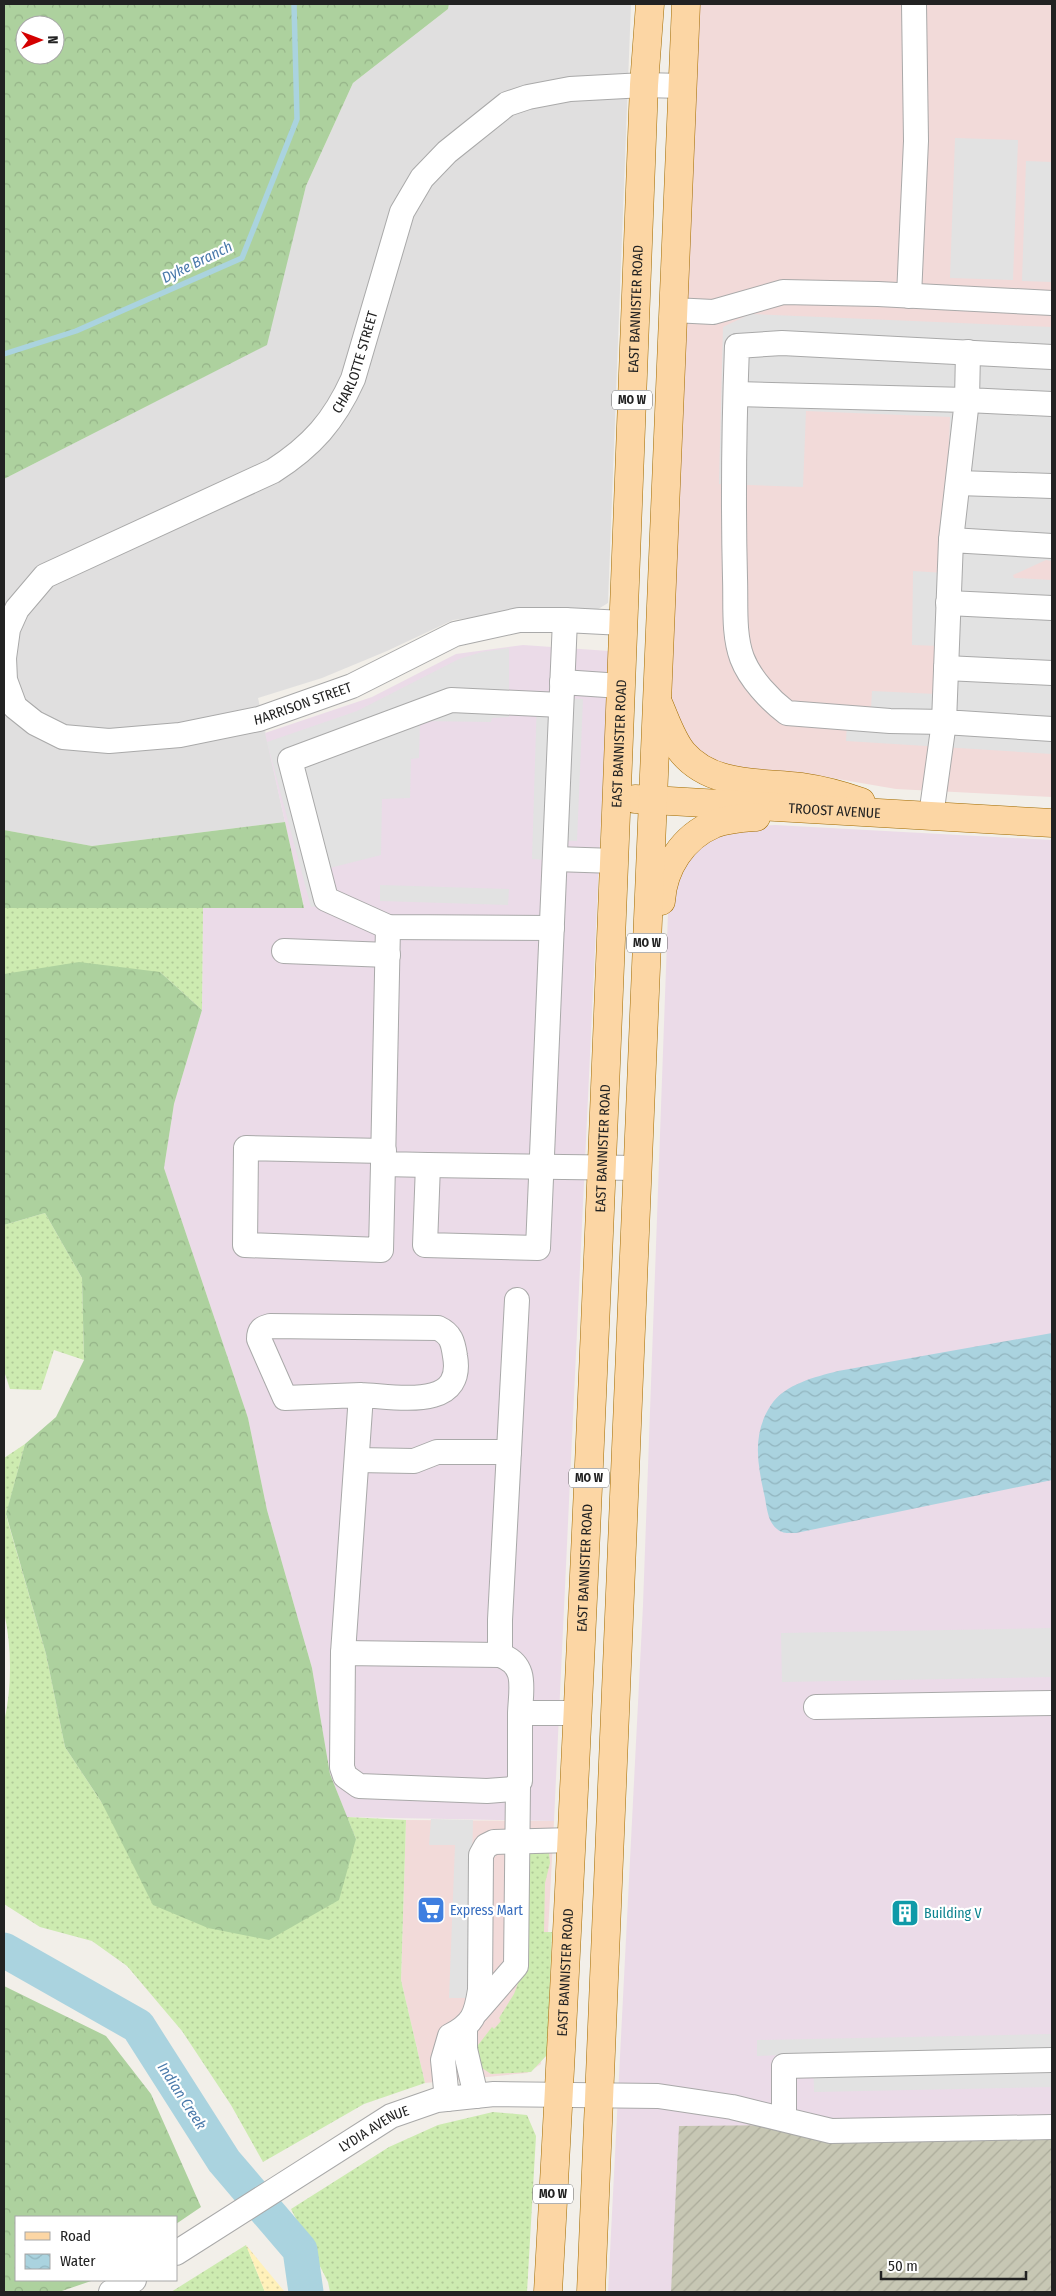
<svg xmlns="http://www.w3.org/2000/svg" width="1056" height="2296" font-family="'Fira Sans Condensed',sans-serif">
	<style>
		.residential { fill: #e0dfdf }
		.commercial { fill: #f2dad9 }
		.industrial { fill: #ebdbe8 }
		.construction { fill: url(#construction-furrows) }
		.grass { fill: url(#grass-dots) }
		.forest { fill: url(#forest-crowns); fill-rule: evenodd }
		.sand { fill: url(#sand-dots) }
		.parking { fill: #e2e2e2 }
		.water { fill: url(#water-waves) }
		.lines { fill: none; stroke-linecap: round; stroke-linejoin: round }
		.stream { stroke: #aad3df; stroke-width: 5.5 }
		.river { stroke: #aad3df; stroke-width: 35 }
		.minor-casing { stroke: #a9a9a9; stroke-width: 26 }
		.major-casing { stroke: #a06b00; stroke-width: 29 }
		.minor { stroke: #fff; stroke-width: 24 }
		.major { stroke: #fcd6a4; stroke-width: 28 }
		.labels { text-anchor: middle; stroke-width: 4.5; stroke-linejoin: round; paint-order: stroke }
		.shield { fill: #fff; stroke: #646464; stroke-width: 1 }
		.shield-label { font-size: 12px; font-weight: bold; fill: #222 }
		.street-label { font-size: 14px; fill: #222; stroke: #fff }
		.shop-label { font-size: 14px; fill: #366cbe; stroke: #fff; text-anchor: start }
		.culture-label { font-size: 14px; fill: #0d838f; stroke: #fff; text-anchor: start }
		.water-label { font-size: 15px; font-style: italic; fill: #4a7aab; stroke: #fff }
	</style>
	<defs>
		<pattern id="construction-furrows" width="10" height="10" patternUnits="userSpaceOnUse" patternTransform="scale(1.25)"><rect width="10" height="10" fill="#c7c7b4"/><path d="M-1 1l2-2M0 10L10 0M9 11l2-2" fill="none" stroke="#abab9a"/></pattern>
		<pattern id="grass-dots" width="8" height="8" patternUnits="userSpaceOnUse" patternTransform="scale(1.25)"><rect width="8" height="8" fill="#cdebb0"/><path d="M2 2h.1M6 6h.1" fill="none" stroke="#b0c997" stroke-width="1.8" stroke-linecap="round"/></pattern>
		<pattern id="forest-crowns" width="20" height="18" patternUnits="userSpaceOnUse" patternTransform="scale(1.25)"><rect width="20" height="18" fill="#add19e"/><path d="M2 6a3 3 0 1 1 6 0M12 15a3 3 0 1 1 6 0" fill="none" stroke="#95b388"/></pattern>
		<pattern id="sand-dots" width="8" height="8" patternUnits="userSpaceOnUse" patternTransform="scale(1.25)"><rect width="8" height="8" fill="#fff1ba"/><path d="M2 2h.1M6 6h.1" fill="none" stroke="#dacea0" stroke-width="1.8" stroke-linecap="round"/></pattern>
		<pattern id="water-waves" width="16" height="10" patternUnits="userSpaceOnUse" patternTransform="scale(1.25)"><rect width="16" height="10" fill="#aad3df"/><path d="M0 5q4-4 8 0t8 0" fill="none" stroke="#92b5bf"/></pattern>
	</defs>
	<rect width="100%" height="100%" fill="#f2efe9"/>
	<polygon class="residential" points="449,4 631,4 608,603 590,614 525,611 453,620 387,651 322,678 258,698 285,822 92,846 4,830 4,479 266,345 306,186 353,83 448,9"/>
	<g class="commercial">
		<polygon points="700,4 1052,4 1052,797 896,789 826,777 752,771 722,766 699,755 679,730 668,701 684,280"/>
		<polygon points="406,1820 554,1821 541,2064 527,2073 425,2083 401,1980"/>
	</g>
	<g class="industrial">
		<polygon points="523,645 609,651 554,1821 347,1817 330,1774 312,1668 267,1510 248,1418 164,1168 174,1104 202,1010 203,907 304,907 265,733 372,697 456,654"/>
		<polygon points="775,825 1052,840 1052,2292 608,2292 643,1605 668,913 673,884 686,856 708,837 740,827"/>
	</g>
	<polygon class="construction" points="1052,2123 1052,2292 671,2292 679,2126"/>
	<g class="grass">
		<polygon points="203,907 202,1010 160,972 4,974 4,908"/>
		<polygon points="45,1213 82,1278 84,1360 54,1350 41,1390 10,1389 4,1371 4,1225"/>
		<path d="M25 1444 6 1515 46 1654 65 1747 102 1803 356 1839 347 1817 406 1820 401 1980 425 2083 364 2104 263 2162 231 2105 182 2031 127 1966 92 1941 40 1927 4 1904V1722C12 1688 12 1647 4 1612V1458Z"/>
		<polygon points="528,1848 545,1850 549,1853 550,1863 545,1883 544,1932 552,1932 547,2055 531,2072 491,2074 479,2066 475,2049 492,2027 494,2029 501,2021 499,2018 514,1994 523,1970"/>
		<polygon points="493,2112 527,2115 536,2136 527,2292 330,2292 328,2282 291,2209 389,2147 438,2125"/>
		<polygon points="246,2245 265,2292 171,2292"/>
	</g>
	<g class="forest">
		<path d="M4 4H449L448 9 353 83 306 186 267 345 4 479ZM25 25H55V55H25Z"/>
		<polygon points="285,822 304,908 4,908 4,830 92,846"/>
		<polygon points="79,962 160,972 202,1010 174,1104 164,1168 248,1418 267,1510 312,1668 330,1774 356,1839 339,1900 269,1940 208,1928 153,1905 102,1803 65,1747 46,1654 6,1514 25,1444 56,1417 84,1360 82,1278 45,1213 4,1225 4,974"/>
		<polygon points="4,1986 106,2036 151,2094 201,2207 176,2224 176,2217 16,2217 16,2280 94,2280 59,2292 4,2292"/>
	</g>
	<polygon class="sand" points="246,2245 284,2291 285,2292 265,2292"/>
	<g class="parking">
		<polygon points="955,138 1018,140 1013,280 950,278"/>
		<polygon points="1026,161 1052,162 1052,282 1022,281"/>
		<polygon points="750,314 1052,327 1052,561 1046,560 1013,575 1014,578 1052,580 1052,754 846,741 848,706 871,708 872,691 936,694 940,646 912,645 913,571 945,573 950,417 806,411 803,487 719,484 723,327"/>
		<polygon points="509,648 509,717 492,718 491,722 420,721 419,758 411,759 410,798 382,799 381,855 318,871 325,905 311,907 267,742 357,711 459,659 482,652"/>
		<polygon points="537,697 583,699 577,841 547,840 546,860 532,859"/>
		<polygon points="380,885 509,889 508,905 380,901"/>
		<polygon points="1052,1628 1052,1677 782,1682 781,1633"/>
		<polygon points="431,1819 473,1820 469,1998 449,1998 455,1845 429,1845"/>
		<polygon points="1052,2034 1052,2087 814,2092 813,2054 757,2056 757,2040"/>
	</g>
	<path class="water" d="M1052 1333V1480L796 1533C789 1533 783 1534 777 1529 768 1522 767 1509 765 1498 758 1466 751 1435 771 1405 785 1384 815 1377 838 1371Z"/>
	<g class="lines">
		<polyline class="stream" points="4,354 76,331 242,258 297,119 294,4"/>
		<polyline class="river" points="4,1950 138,2026 224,2161 300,2250 306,2292"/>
		<defs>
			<g id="minor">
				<polyline points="909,296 916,141 914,4"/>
				<polyline points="673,310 713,312 783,292 878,294 1052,303"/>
				<polyline points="968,352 967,400 1052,404"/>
				<polyline points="736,394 967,400 951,540"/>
				<polyline points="958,483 1052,486"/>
				<polyline points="1052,546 951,540 944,722 1052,729"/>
				<polyline points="948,603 1052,608"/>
				<path id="s1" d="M4 658 8 629 17 609 45 576 273 471C312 446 334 421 353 379L402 212 422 178 447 152 507 104 528 97 570 89 644 85 682 86"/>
				<path id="s2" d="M4 658 5 680 15 707 35 723 63 737 109 741 180 735 259 719 352 686 455 634 519 620H565L623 623"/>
				<polyline points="946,668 1052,673"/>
				<polyline points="562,682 621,686"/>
				<path d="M931 816 944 722 890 721 787 713C770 700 750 679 742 658 733 634 736 603 735 578 733 501 734 424 737 346L782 343 1052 357"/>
				<polyline points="555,859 615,861"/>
				<polyline points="388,927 383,1164 428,1165 425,1245 538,1248 565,620"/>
				<polyline points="552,928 388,927 326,899 290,760 451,700 561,705"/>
				<polyline points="284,951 388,955"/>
				<polyline points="383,1164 381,1250 245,1245 246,1148 384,1151"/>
				<polyline points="428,1165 638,1168"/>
				<polyline points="357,1460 414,1461 437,1452 509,1452"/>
				<path d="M343 1653 361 1395 285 1398 259 1339C259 1330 262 1328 270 1326L438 1328C451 1334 453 1342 455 1356 465 1412 394 1396 361 1395"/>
				<polyline points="500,1655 500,1620 517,1300"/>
				<polyline points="816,1707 1052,1703"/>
				<path d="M520 1713V1781L513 1789 487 1791 359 1786 345 1776 342 1767 343 1653 500 1655C528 1665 521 1688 520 1713H578"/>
				<polyline points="477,2011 516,1966 518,1786"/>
				<polyline points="465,2028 465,2049 476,2096"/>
				<path d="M447 2099 443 2060 450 2036C473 2024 476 2015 480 1990L481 1855 486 1846 494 1842 572 1840"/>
				<polyline points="784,2118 784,2066 1052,2060"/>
				<path id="s3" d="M176 2253 391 2116 437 2100 494 2094 658 2096 732 2107 831 2131 1052 2127"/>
				<polyline points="111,2292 134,2280"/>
			</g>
			<g id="major">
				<path d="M659 705C666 721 672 740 683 753 712 787 761 782 801 787 822 790 841 795 861 802"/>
				<path id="s4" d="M635 799 1052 823"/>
				<path d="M661 901C663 868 683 837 714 824 727 819 743 818 756 817"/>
				<path id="s5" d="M548 2292C589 1557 616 821 644 85L650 4"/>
				<polyline points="591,2292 686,4"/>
			</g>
		</defs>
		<use href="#minor" class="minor-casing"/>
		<use href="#major" class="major-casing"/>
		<use href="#minor" class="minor"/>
		<use href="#major" class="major"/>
	</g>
	<defs>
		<symbol id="supermarket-square" viewBox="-11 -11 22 22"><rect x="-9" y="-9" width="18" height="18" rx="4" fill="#3f7fe0" stroke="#fff"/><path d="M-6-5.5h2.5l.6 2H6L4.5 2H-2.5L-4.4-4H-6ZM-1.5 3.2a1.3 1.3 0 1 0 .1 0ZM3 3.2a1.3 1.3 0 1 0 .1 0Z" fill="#fff"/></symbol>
		<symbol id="building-square" viewBox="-11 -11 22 22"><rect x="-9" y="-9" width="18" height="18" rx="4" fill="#0f9aa8" stroke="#fff"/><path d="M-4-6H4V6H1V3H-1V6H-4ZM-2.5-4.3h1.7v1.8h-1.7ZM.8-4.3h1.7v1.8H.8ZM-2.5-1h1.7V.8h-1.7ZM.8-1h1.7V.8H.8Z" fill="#fff"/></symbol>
	</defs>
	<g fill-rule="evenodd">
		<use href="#supermarket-square" x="415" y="1894" width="32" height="32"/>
		<use href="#building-square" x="889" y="1897" width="32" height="32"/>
	</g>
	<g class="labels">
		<g class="shield">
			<rect x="612" y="390.5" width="40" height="19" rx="4"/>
			<rect x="627" y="933.5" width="40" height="19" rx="4"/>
			<rect x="569" y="1468.5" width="40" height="19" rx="4"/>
			<rect x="533" y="2184.5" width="40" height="19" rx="4"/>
		</g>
		<g class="shield-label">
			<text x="632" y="404">MO W</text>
			<text x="647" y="947">MO W</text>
			<text x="589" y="1482">MO W</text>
			<text x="553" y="2198">MO W</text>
		</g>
		<g class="street-label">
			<text dy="5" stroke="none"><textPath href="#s5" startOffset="1985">EAST BANNISTER ROAD</textPath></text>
			<text dy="5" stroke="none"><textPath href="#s1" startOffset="486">CHARLOTTE STREET</textPath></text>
			<text dy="5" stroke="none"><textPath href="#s2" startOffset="352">HARRISON STREET</textPath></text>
			<text dy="5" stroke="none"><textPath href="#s5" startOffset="1550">EAST BANNISTER ROAD</textPath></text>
			<text dy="5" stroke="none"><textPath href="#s4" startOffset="200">TROOST AVENUE</textPath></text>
			<text dy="5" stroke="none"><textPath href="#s5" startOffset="1145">EAST BANNISTER ROAD</textPath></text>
			<text dy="5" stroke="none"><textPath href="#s5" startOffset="725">EAST BANNISTER ROAD</textPath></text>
			<text dy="5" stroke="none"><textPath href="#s5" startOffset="320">EAST BANNISTER ROAD</textPath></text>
			<text dy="5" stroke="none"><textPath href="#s3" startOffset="234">LYDIA AVENUE</textPath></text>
		</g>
		<g class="shop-label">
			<text x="450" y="1915">Express Mart</text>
		</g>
		<g class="culture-label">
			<text x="924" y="1918">Building V</text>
		</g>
		<g class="water-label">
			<text transform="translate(197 262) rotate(-26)" y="5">Dyke Branch</text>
			<text transform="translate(182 2096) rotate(57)" y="5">Indian Creek</text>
		</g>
	</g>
	<rect width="1056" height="2296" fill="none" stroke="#222222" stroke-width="10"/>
	<rect x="15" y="2216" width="162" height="65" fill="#ffffff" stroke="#a7a7a7"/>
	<rect x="25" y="2232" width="25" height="8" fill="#fcd6a4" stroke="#a7a7a7"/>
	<text x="60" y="2241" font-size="15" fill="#222222">Road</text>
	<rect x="25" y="2254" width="25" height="15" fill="url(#water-waves)" stroke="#a7a7a7"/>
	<text x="60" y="2266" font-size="15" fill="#222222">Water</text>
	<g transform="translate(40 40) rotate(89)"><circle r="24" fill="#ffffff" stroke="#a7a7a7"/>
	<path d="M0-4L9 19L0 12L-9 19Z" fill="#d40000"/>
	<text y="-8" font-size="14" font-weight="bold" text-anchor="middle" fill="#222222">N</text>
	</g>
	<path d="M881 2271v8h145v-8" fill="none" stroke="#222222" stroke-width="2.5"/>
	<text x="888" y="2271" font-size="15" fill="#222222" stroke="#ffffff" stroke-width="4" paint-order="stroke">50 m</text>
</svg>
